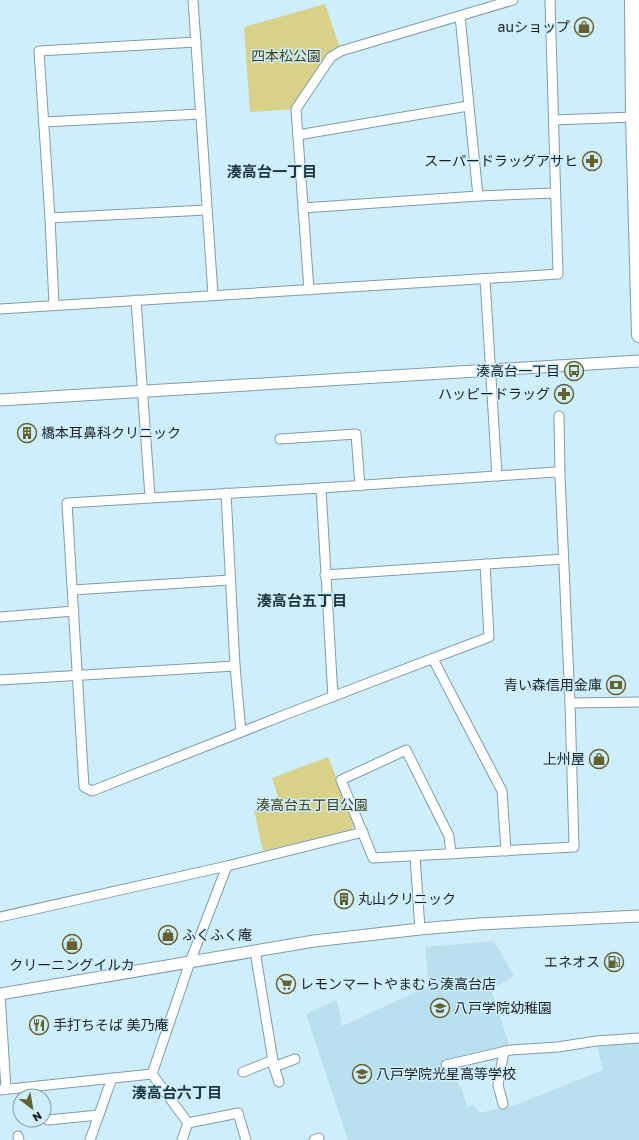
<svg xmlns="http://www.w3.org/2000/svg" width="639" height="1140" font-family="'Golos Text','Noto Sans JP',sans-serif">
	<style>
		.built { fill: #bae0f0 }
		.green { fill: #d7d18a }
		.lines { fill: none; stroke-linecap: round; stroke-linejoin: round }
		.minor-casing { stroke: #7f9ca8; stroke-width: 11 }
		.tertiary-casing { stroke: #7f9ca8; stroke-width: 13 }
		.primary-casing { stroke: #7f9ca8; stroke-width: 16 }
		.minor { stroke: #fff; stroke-width: 9 }
		.tertiary { stroke: #fff; stroke-width: 11 }
		.primary { stroke: #fff; stroke-width: 14 }
		.labels { text-anchor: middle; stroke-width: 3; stroke-linejoin: round; paint-order: stroke }
		.poi-label { font-size: 14px; fill: #162226; stroke: #cfeefb; text-anchor: end }
		.park-label { font-size: 14px; fill: #423e13; stroke: #cfeefb }
		.neighbourhood-label { font-size: 15px; font-weight: bold; fill: #1c3640; stroke: #cfeefb }
	</style>
	<rect width="100%" height="100%" fill="#cfeefb"/>
	<polygon class="built" points="494,941 514,976 491,989 511,1050 446,1066 462,1089 467,1107 474,1105 478,1113 513,1106 603,1070 596,1041 639,1038 639,1140 348,1140 306,1014 337,1000 342,1026 429,986 425,947"/>
	<g class="green">
		<polygon points="325,4 341,51 296,109 250,112 244,27"/>
		<polygon points="328,757 355,824 351,830 263,851 254,810 280,803 272,778"/>
	</g>
	<g class="lines">
		<defs>
			<g id="minor">
				<polyline points="193,0 213,295"/>
				<polyline points="460,16 478,196"/>
				<polyline points="554,120 633,117"/>
				<polyline points="44,122 200,114"/>
				<polyline points="298,135 468,106"/>
				<polyline points="303,208 478,196 555,193"/>
				<polyline points="50,218 206,210"/>
				<polyline points="485,279 497,476"/>
				<polyline points="309,290 296,109 331,57 341,51 513,0"/>
				<polyline points="136,300 150,497"/>
				<polyline points="54,305 50,218 39,51 196,42"/>
				<polyline points="0,309 558,274 550,0"/>
				<polyline points="559,416 560,476"/>
				<polyline points="280,439 356,434 360,486"/>
				<polyline points="321,488 333,697"/>
				<polyline points="226,493 235,666 241,732"/>
				<polyline points="325,575 563,559"/>
				<polyline points="73,590 230,580"/>
				<polyline points="0,617 74,611"/>
				<polyline points="433,659 502,791 506,851"/>
				<polyline points="0,680 235,666"/>
				<polyline points="570,703 639,702"/>
				<polyline points="451,854 449,836 406,750 341,780 373,858 574,847 570,703 560,476 555,472 321,488 67,503 84,787 92,791 287,714 489,637 485,564"/>
				<polyline points="415,856 420,929"/>
				<polyline points="227,866 363,832"/>
				<polyline points="0,917 227,866 190,962 152,1074 188,1123 182,1140"/>
				<polyline points="255,951 274,1067 279,1082"/>
				<polyline points="0,994 6,1089"/>
				<polyline points="446,1065 511,1050 558,1047 596,1041 639,1038"/>
				<polyline points="274,1067 295,1059"/>
				<polyline points="243,1072 273,1060"/>
				<polyline points="0,1090 152,1074"/>
				<polyline points="503,1104 498,1085 504,1051"/>
				<polyline points="48,1120 99,1115"/>
				<polyline points="188,1123 238,1113 246,1140"/>
				<polyline points="18,1136 19,1140"/>
				<polyline points="90,1140 112,1078"/>
				<polyline points="314,1140 319,1138"/>
			</g>
			<g id="tertiary">
				<polyline points="0,400 639,361"/>
				<polyline points="0,994 314,941 420,929 478,924 639,916"/>
			</g>
			<polyline id="primary" points="632,0 633,117 639,335"/>
		</defs>
		<use href="#minor" class="minor-casing"/>
		<use href="#tertiary" class="tertiary-casing"/>
		<use href="#primary" class="primary-casing"/>
		<use href="#minor" class="minor"/>
		<use href="#tertiary" class="tertiary"/>
		<use href="#primary" class="primary"/>
	</g>
	<defs>
		<symbol id="shop-ring" viewBox="-11 -11 22 22"><circle r="9.5" fill="#cfeefb" stroke="#65612d" stroke-width="1.5"/><path d="M-5-2.5h2.3a2.7 3.5 0 0 1 5.4 0H5L5.5 6h-11ZM-1.5-2.5h3a1.5 2.3 0 0 0-3 0Z" fill="#65612d"/></symbol>
		<symbol id="pharmacy-ring" viewBox="-11 -11 22 22"><circle r="9.5" fill="#cfeefb" stroke="#65612d" stroke-width="1.5"/><path d="M-2-6h4v4h4v4h-4v4h-4v-4h-4v-4h4Z" fill="#65612d"/></symbol>
		<symbol id="bus-ring" viewBox="-11 -11 22 22"><circle r="9.5" fill="#cfeefb" stroke="#65612d" stroke-width="1.5"/><path d="M-5-6H5V4H4V6H2V4H-2V6H-4V4H-5ZM-3.5-4V0h7V-4ZM-3.5 1.2v1.5H-2V1.2ZM2 1.2v1.5H3.5V1.2Z" fill="#65612d"/></symbol>
		<symbol id="building-ring" viewBox="-11 -11 22 22"><circle r="9.5" fill="#cfeefb" stroke="#65612d" stroke-width="1.5"/><path d="M-4-6H4V6H1V3H-1V6H-4ZM-2.5-4.3h1.7v1.8h-1.7ZM.8-4.3h1.7v1.8H.8ZM-2.5-1h1.7V.8h-1.7ZM.8-1h1.7V.8H.8Z" fill="#65612d"/></symbol>
		<symbol id="bank-ring" viewBox="-11 -11 22 22"><circle r="9.5" fill="#cfeefb" stroke="#65612d" stroke-width="1.5"/><path d="M-6-4H6V4H-6ZM0-2.3a2.3 2.3 0 1 0 0 4.6a2.3 2.3 0 1 0 0-4.6Z" fill="#65612d"/></symbol>
		<symbol id="fuel-ring" viewBox="-11 -11 22 22"><circle r="9.5" fill="#cfeefb" stroke="#65612d" stroke-width="1.5"/><path d="M-5.5-6h7V0h2V4h1.3V-2.5L3-4.5l.8-.8L6-3V5H2.5V1h-1V6h-7ZM-4.2-4.7v3.2H.2V-4.7Z" fill="#65612d"/></symbol>
		<symbol id="supermarket-ring" viewBox="-11 -11 22 22"><circle r="9.5" fill="#cfeefb" stroke="#65612d" stroke-width="1.5"/><path d="M-6-5.5h2.5l.6 2H6L4.5 2H-2.5L-4.4-4H-6ZM-1.5 3.2a1.3 1.3 0 1 0 .1 0ZM3 3.2a1.3 1.3 0 1 0 .1 0Z" fill="#65612d"/></symbol>
		<symbol id="school-ring" viewBox="-11 -11 22 22"><circle r="9.5" fill="#cfeefb" stroke="#65612d" stroke-width="1.5"/><path d="M0-5L7-2L0 1L-7-2ZM-4 1L0 2.5L4 1V4Q0 6-4 4Z" fill="#65612d"/></symbol>
		<symbol id="restaurant-ring" viewBox="-11 -11 22 22"><circle r="9.5" fill="#cfeefb" stroke="#65612d" stroke-width="1.5"/><path d="M-5-6h1v4h1v-4h1v4h1v-4h1v5L-1.5 .5V6h-2V.5L-5-1ZM5-6V6H3V1.5H1.5Q1.5-4 5-6Z" fill="#65612d"/></symbol>
	</defs>
	<g fill-rule="evenodd">
		<use href="#shop-ring" x="573" y="16" width="22" height="22"/>
		<use href="#pharmacy-ring" x="581" y="150" width="22" height="22"/>
		<use href="#bus-ring" x="563" y="360" width="22" height="22"/>
		<use href="#pharmacy-ring" x="553" y="383" width="22" height="22"/>
		<use href="#building-ring" x="16" y="422" width="22" height="22"/>
		<use href="#bank-ring" x="605" y="674" width="22" height="22"/>
		<use href="#shop-ring" x="588" y="748" width="22" height="22"/>
		<use href="#building-ring" x="333" y="888" width="22" height="22"/>
		<use href="#shop-ring" x="157" y="924" width="22" height="22"/>
		<use href="#shop-ring" x="61" y="933" width="22" height="22"/>
		<use href="#fuel-ring" x="603" y="951" width="22" height="22"/>
		<use href="#supermarket-ring" x="275" y="973" width="22" height="22"/>
		<use href="#school-ring" x="429" y="997" width="22" height="22"/>
		<use href="#restaurant-ring" x="28" y="1014" width="22" height="22"/>
		<use href="#school-ring" x="351" y="1063" width="22" height="22"/>
	</g>
	<g class="labels">
		<g class="poi-label">
			<text x="570" y="32">auショップ</text>
			<text x="578" y="166">スーパードラッグアサヒ</text>
			<text x="560" y="376">湊高台一丁目</text>
			<text x="550" y="399">ハッピードラッグ</text>
			<text x="41" y="438" text-anchor="start">橋本耳鼻科クリニック</text>
			<text x="602" y="690">青い森信用金庫</text>
			<text x="585" y="764">上州屋</text>
			<text x="358" y="904" text-anchor="start">丸山クリニック</text>
			<text x="182" y="940" text-anchor="start">ふくふく庵</text>
			<text x="600" y="967">エネオス</text>
			<text x="72" y="970" text-anchor="middle">クリーニングイルカ</text>
			<text x="300" y="989" text-anchor="start">レモンマートやまむら湊高台店</text>
			<text x="454" y="1013" text-anchor="start">八戸学院幼稚園</text>
			<text x="53" y="1030" text-anchor="start">手打ちそば 美乃庵</text>
			<text x="376" y="1079" text-anchor="start">八戸学院光星高等学校</text>
		</g>
		<g class="park-label">
			<text x="286" y="61">四本松公園</text>
			<text x="312" y="810">湊高台五丁目公園</text>
		</g>
		<g class="neighbourhood-label">
			<text x="272" y="177">湊高台一丁目</text>
			<text x="302" y="606">湊高台五丁目</text>
			<text x="177" y="1098">湊高台六丁目</text>
		</g>
	</g>
	<g transform="translate(32 1108) rotate(149)"><circle r="19" fill="#cfeefb" stroke="#859ca6"/>
	<path d="M0-3L7 15L0 10L-7 15Z" fill="#65612d"/>
	<text y="-6" font-size="11" font-weight="bold" text-anchor="middle" fill="#162226">N</text>
	</g>
</svg>
